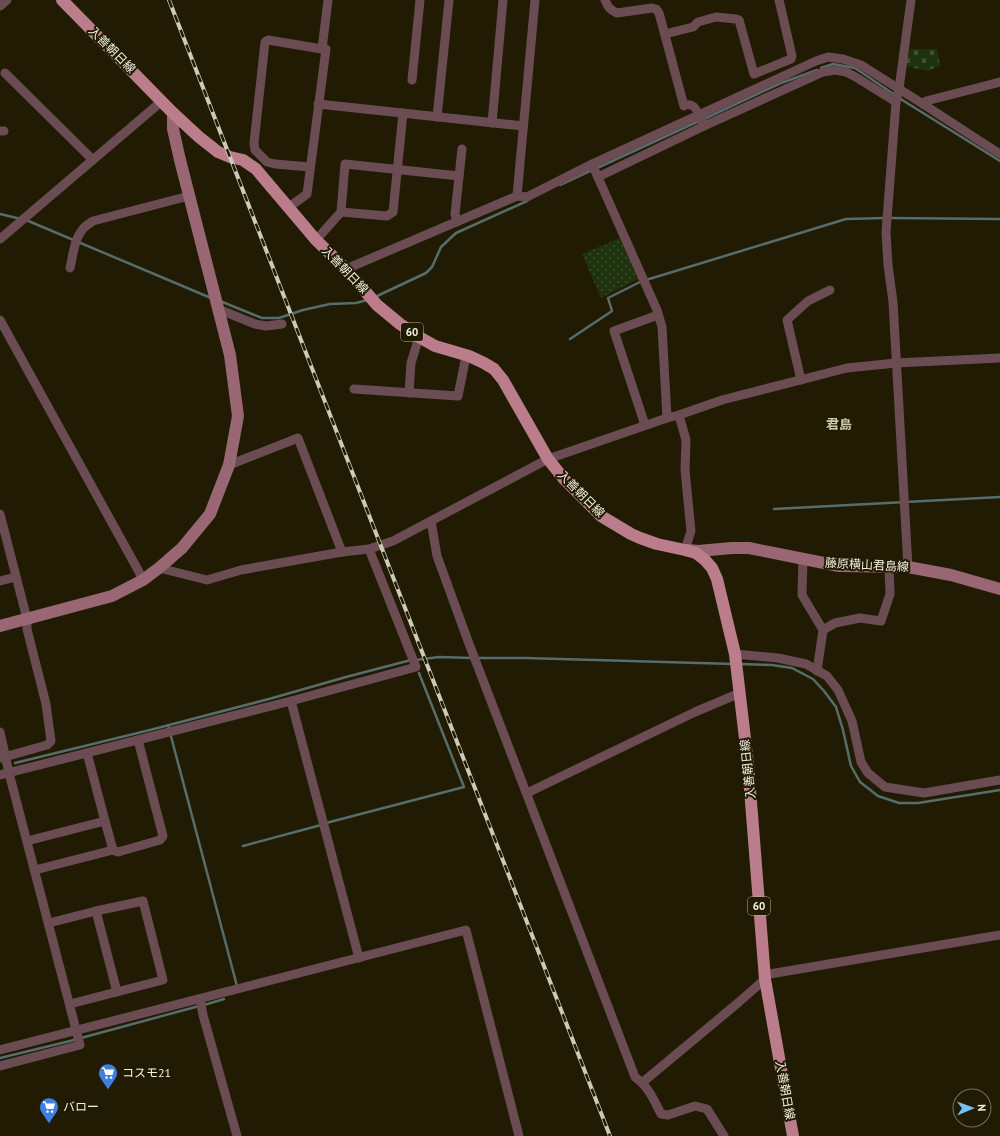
<svg xmlns="http://www.w3.org/2000/svg" width="1000" height="1136" font-family="'PT Sans','Noto Sans JP',sans-serif">
	<style>
		.green { fill: url(#green-dots) }
		.cemetery { fill: url(#cemetery-stones) }
		.lines { fill: none; stroke-linecap: round; stroke-linejoin: round }
		.stream { stroke: #576d6b; stroke-width: 2.5 }
		.street { stroke: #6b4c53; stroke-width: 9 }
		.secondary { stroke: #986773; stroke-width: 12 }
		.primary { stroke: #bb7c8b; stroke-width: 12 }
		.rail-casing { stroke: #cdcab9; stroke-width: 4 }
		.rail { stroke: #211b04; stroke-width: 2.5; stroke-dasharray: 8; stroke-linecap: butt }
		.labels { text-anchor: middle; stroke-width: 4; stroke-linejoin: round; paint-order: stroke }
		.shield { fill: #211b04; stroke: #b5b19f; stroke-width: 1 }
		.shield-label { font-size: 11px; font-weight: bold; fill: #f4f1e2 }
		.street-label { font-size: 12px; fill: #f4f1e2; stroke: #211b04 }
		.poi-label { font-size: 12px; fill: #f4f1e2; stroke: #211b04; text-anchor: start }
		.neighbourhood-label { font-size: 13px; font-weight: bold; fill: #cfc9ac; stroke: #211b04 }
	</style>
	<defs>
		<pattern id="green-dots" width="8" height="8" patternUnits="userSpaceOnUse"><rect width="8" height="8" fill="#1e320d"/><path d="M2 2h.1M6 6h.1" fill="none" stroke="#3f5030" stroke-width="1.8" stroke-linecap="round"/></pattern>
		<pattern id="cemetery-stones" width="16" height="16" patternUnits="userSpaceOnUse"><rect width="16" height="16" fill="#1e320d"/><path d="M2 7V4a2 2 0 0 1 4 0v3zM10 15v-3a2 2 0 0 1 4 0v3z" fill="#3f5030"/></pattern>
	</defs>
	<rect width="100%" height="100%" fill="#211b04"/>
	<polygon class="green" points="620,238 638,279 601,298 582,254"/>
	<polygon class="cemetery" points="909,49 937,49 940,66 927,71 906,66"/>
	<g class="lines">
		<g class="stream">
			<polyline points="821,68 833,64 855,68 895,95"/>
			<polyline points="899,98 1000,161"/>
			<polyline points="704,119 781,83 817,70"/>
			<polyline points="597,168 699,121"/>
			<polyline points="560,185 592,170"/>
			<polyline points="0,214 21,219"/>
			<polyline points="889,218 1000,219"/>
			<polyline points="26,220 211,298"/>
			<polyline points="646,280 846,219 884,218"/>
			<polyline points="375,297 426,273 432,267 441,247 456,233 527,201"/>
			<polyline points="220,301 262,318 279,318 303,310 330,304 356,303 367,300"/>
			<polyline points="570,339 612,311 608,298 642,281"/>
			<polyline points="774,509 1000,497"/>
			<polyline points="478,658 526,658 733,664"/>
			<polyline points="416,660 439,657 473,658"/>
			<polyline points="740,664 772,665 792,668 813,679 824,691 836,707 843,730 851,766 860,782 878,796 899,803 918,803 1000,790"/>
			<polyline points="168,725 237,986"/>
			<polyline points="15,763 150,730 269,699 346,677 411,660"/>
			<polyline points="326,823 464,787 419,673"/>
			<polyline points="243,846 321,825"/>
			<polyline points="204,1005 224,999"/>
			<polyline points="0,1058 70,1041 199,1006"/>
		</g>
		<g class="street">
			<polyline points="0,6 7,0"/>
			<polyline points="665,34 693,27 698,22 716,17 736,19 739,20 754,74 791,59 792,56 779,0"/>
			<polyline points="5,73 93,160"/>
			<polyline points="412,80 420,0"/>
			<polyline points="318,104 523,126"/>
			<polyline points="923,104 926,101 1000,82"/>
			<polyline points="437,117 449,0"/>
			<polyline points="492,123 503,0"/>
			<polyline points="704,126 823,72 835,70 846,72 854,76 896,102"/>
			<polyline points="0,131 4,131"/>
			<polyline points="592,164 657,310 662,327 667,418"/>
			<polyline points="310,167 275,164 267,162 255,150 254,143 265,42 268,40 322,49"/>
			<path d="M598 177 704 126C702 121 696 105 690 105 688 104 686 105 684 106L659 13 656 9 652 8 617 13C610 10 608 7 605 0"/>
			<polyline points="517,196 535,0"/>
			<polyline points="289,207 307,194 326,49 322,49 328,0"/>
			<polyline points="341,212 387,216 393,212 403,113"/>
			<polyline points="457,222 455,214 462,149"/>
			<polyline points="0,239 162,101"/>
			<polyline points="316,240 341,212 345,164 459,176"/>
			<path d="M70 268C73 256 74 239 83 229 85 226 90 223 93 221L189 196"/>
			<polyline points="346,269 517,196 527,197 592,164 816,61 828,57 843,59 861,65 923,104 1000,154"/>
			<polyline points="218,309 255,324 266,326 282,324"/>
			<polyline points="0,320 138,570 143,580"/>
			<polyline points="801,380 787,320 808,301 830,290"/>
			<polyline points="354,389 458,396 466,356"/>
			<polyline points="409,393 411,363 419,337"/>
			<polyline points="679,415 686,440 685,470 691,531 685,550"/>
			<polyline points="645,425 614,331 658,315"/>
			<polyline points="229,465 298,438 342,552"/>
			<polyline points="0,514 27,619 27,629 46,704 51,741 47,745 1,758"/>
			<path d="M431 521 437 556 468 641 635 1077C648 1086 654 1100 661 1114L668 1115 695 1106 707 1109 724 1136"/>
			<polyline points="803,559 802,595 823,630 817,671"/>
			<polyline points="908,567 893,302 888,265 886,232 896,102 899,89 911,0"/>
			<polyline points="159,568 207,580 241,570 342,552 369,549 393,541 548,459 667,418 679,415 722,400 847,368 896,363 1000,358"/>
			<polyline points="0,581 16,577"/>
			<polyline points="823,630 835,623 860,618 881,621 890,594 889,566"/>
			<polyline points="735,654 778,658 806,664 827,676 838,690 852,721 861,762 868,773 885,787 924,793 1000,780"/>
			<polyline points="291,701 359,958"/>
			<polyline points="0,732 9,773 80,1045 0,1066"/>
			<polyline points="0,775 291,701 416,667 369,549"/>
			<polyline points="527,793 695,712 740,693"/>
			<polyline points="27,841 105,821 87,753"/>
			<polyline points="113,850 118,852 160,840 163,836 138,740"/>
			<polyline points="35,870 113,850 105,821"/>
			<polyline points="49,923 96,911 117,992"/>
			<polyline points="764,975 1000,935"/>
			<polyline points="200,999 203,1015 237,1136"/>
			<polyline points="70,1004 163,980 143,901 96,911"/>
			<polyline points="0,1050 466,930 519,1136"/>
			<polyline points="643,1082 739,1002 765,979"/>
		</g>
		<g class="secondary">
			<polyline points="688,550 698,551 732,548 749,548 839,566 908,567 951,575 1000,589"/>
			<polyline points="0,626 112,596 143,580 159,568 182,548 210,514 229,465 238,416 230,355 180,160 173,129 173,113"/>
		</g>
		<polyline class="primary" points="62,0 173,113 199,137 218,152 230,157 243,160 256,169 316,240 346,269 377,305 400,324 419,337 435,346 469,356 484,363 494,369 503,380 548,459 564,479 601,516 631,534 640,538 657,544 685,550 696,553 705,560 712,568 717,579 735,654 748,764 765,979 793,1136"/>
		<defs>
			<polyline id="rail" points="169,0 610,1136"/>
		</defs>
		<use href="#rail" class="rail-casing"/>
		<use href="#rail" class="rail"/>
	</g>
	<defs>
		<symbol id="supermarket-pin" viewBox="-11 -11 22 30"><path d="M0 17L-7.5 6A9.5 9.5 0 1 1 7.5 6Z" fill="#3f7fe0" stroke="#211b04"/><path d="M-6-5.5h2.5l.6 2H6L4.5 2H-2.5L-4.4-4H-6ZM-1.5 3.2a1.3 1.3 0 1 0 .1 0ZM3 3.2a1.3 1.3 0 1 0 .1 0Z" fill="#fff"/></symbol>
	</defs>
	<g fill-rule="evenodd">
		<use href="#supermarket-pin" x="97" y="1062" width="22" height="30"/>
		<use href="#supermarket-pin" x="38" y="1096" width="22" height="30"/>
	</g>
	<g class="labels">
		<g class="shield">
			<rect x="401" y="323" width="22" height="18" rx="3"/>
			<rect x="748" y="897" width="22" height="18" rx="3"/>
		</g>
		<g class="shield-label">
			<text x="412" y="336">60</text>
			<text x="759" y="910">60</text>
		</g>
		<g class="street-label">
			<text transform="translate(112 50) rotate(45)" y="4">入善朝日線</text>
			<text transform="translate(345 270) rotate(46)" y="4">入善朝日線</text>
			<text transform="translate(581 494) rotate(45)" y="4">入善朝日線</text>
			<text transform="translate(867 565) rotate(3)" y="4">藤原横山君島線</text>
			<text transform="translate(748 769) rotate(-96)" y="4">入善朝日線</text>
			<text transform="translate(785 1090) rotate(80)" y="4">入善朝日線</text>
		</g>
		<g class="poi-label">
			<text x="122" y="1077">コスモ21</text>
			<text x="63" y="1111">バロー</text>
		</g>
		<g class="neighbourhood-label">
			<text x="839" y="429">君島</text>
		</g>
	</g>
	<g transform="translate(972 1108) rotate(88)"><circle r="19" fill="#211b04" stroke="#75715d"/>
	<path d="M0-3L7 15L0 10L-7 15Z" fill="#73c1f5"/>
	<text y="-6" font-size="11" font-weight="bold" text-anchor="middle" fill="#f4f1e2">N</text>
	</g>
</svg>
